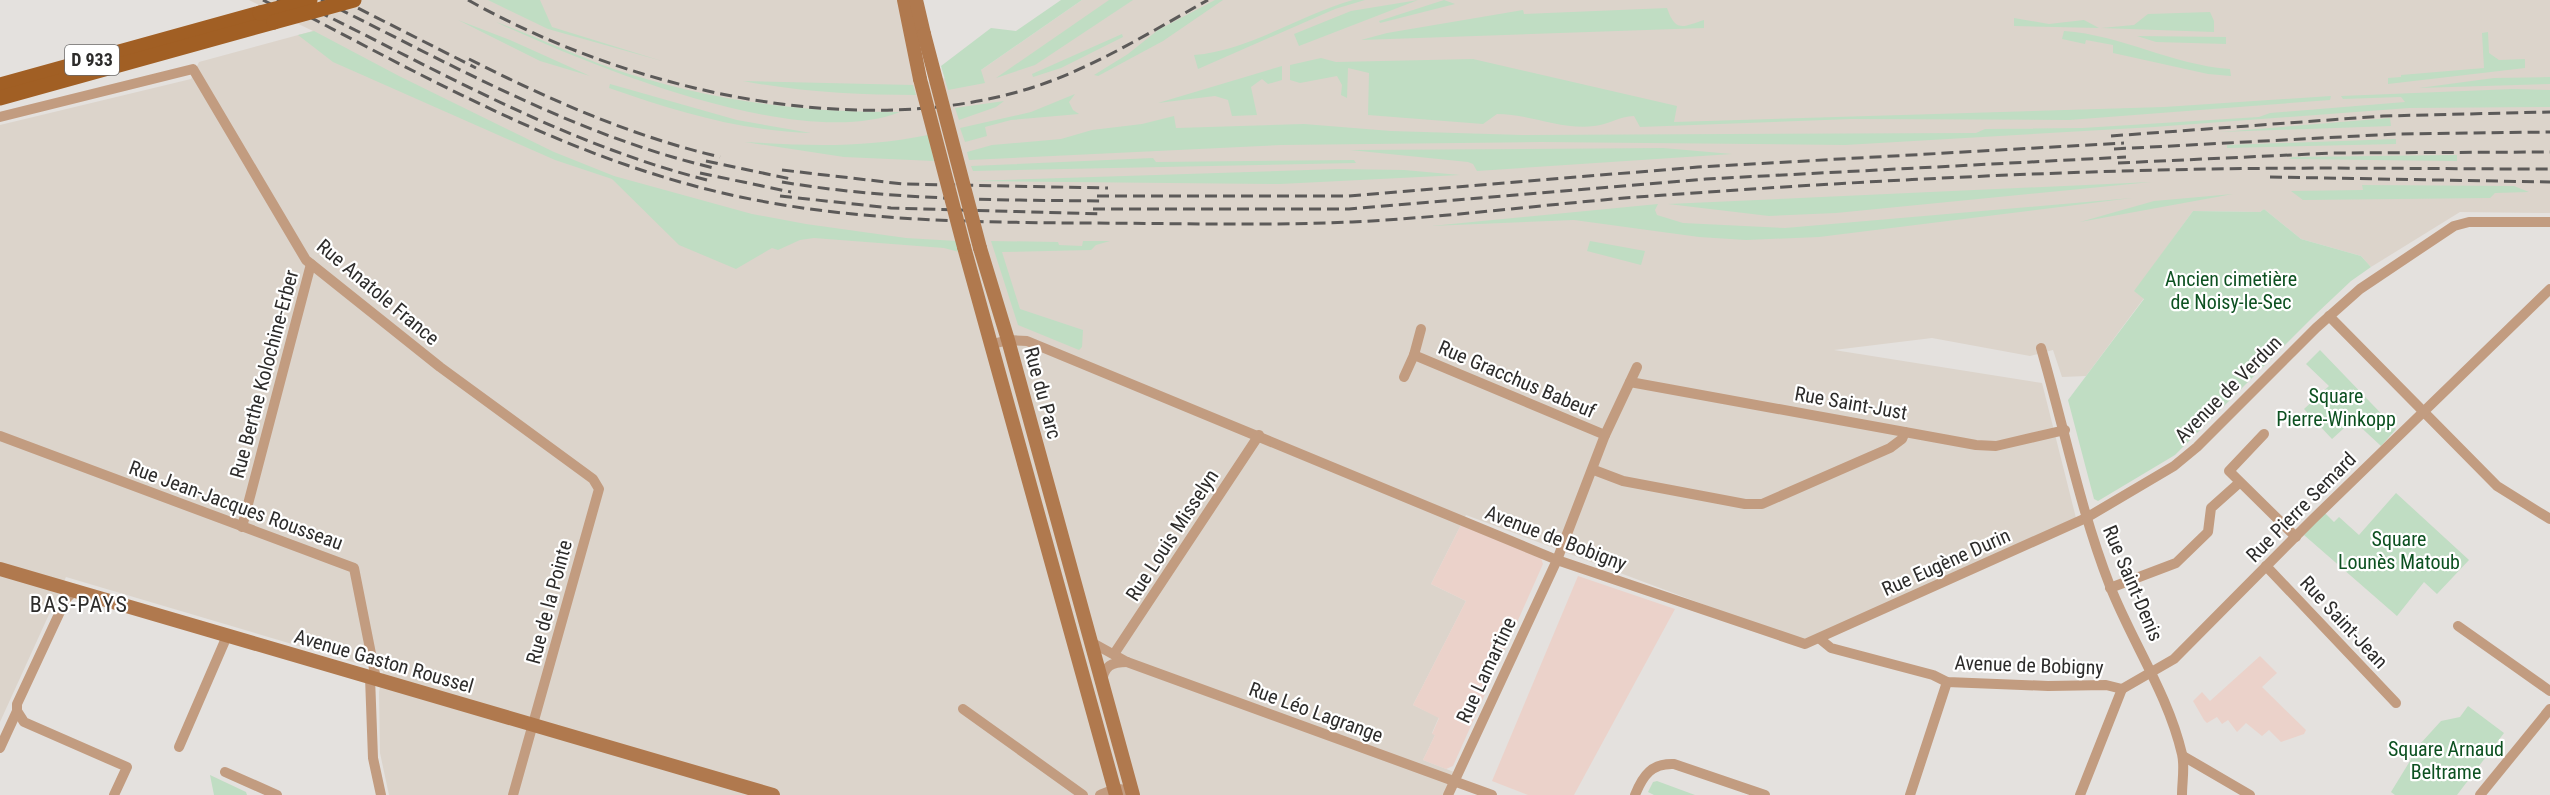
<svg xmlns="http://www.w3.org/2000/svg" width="2550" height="795" font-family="'Roboto Condensed',sans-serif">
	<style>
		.built { fill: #dcd4cb }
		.education { fill: #ebd2ca }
		.green { fill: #c0ddc3 }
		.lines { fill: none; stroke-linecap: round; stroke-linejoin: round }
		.minor { stroke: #c29c80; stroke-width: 10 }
		.secondary { stroke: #b0794e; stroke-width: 14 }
		.primary { stroke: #a15f24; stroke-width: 15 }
		.rail { stroke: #5c5a59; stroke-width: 3; stroke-dasharray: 12 6; stroke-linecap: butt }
		.secondary-bridge { stroke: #b0794e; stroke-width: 14 }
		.primary-bridge { stroke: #a15f24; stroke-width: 15 }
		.labels { text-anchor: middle; stroke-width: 4.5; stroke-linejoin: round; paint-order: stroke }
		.shield { fill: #fff; stroke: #6c6b6b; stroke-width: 1.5 }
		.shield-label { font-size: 18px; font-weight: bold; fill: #2d2c2b }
		.park-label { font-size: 20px; fill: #0d5121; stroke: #fff }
		.street-label { font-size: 20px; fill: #2d2c2b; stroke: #fff }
		.quarter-label { font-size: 22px; letter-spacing: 1.5px; fill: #2d2c2b; stroke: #fff }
	</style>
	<rect width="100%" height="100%" fill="#e4e1de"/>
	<polygon class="built" points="249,0 899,0 914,85 981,70 1082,0 2550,0 2550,213 2460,212 2371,267 2361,256 2301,239 2264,209 2260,212 2193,211 2135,291 2144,298 2086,376 2062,377 2053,350 2030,356 1932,338 1834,350 2042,383 2077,522 1803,642 1466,515 1431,584 1466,601 1413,705 1439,717 1432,733 1435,735 1423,760 1454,772 1443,795 389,795 380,753 379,692 383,671 66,577 0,722 0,125 191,79 199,62 313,31"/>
	<g class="education">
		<polygon points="1461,525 1541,558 1543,564 1453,766 1446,769 1423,760 1435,735 1432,734 1439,718 1413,705 1466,601 1431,584"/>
		<polygon points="1578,576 1675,609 1574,795 1528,795 1492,781"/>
		<polygon points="2260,656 2277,673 2262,687 2306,730 2304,734 2281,742 2269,730 2262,736 2246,723 2237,732 2228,720 2222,724 2217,717 2207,723 2204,720 2193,701 2202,692 2210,701"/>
	</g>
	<g class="green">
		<polygon points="488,0 540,0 552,27 662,61 548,29"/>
		<polygon points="1061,0 1082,0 981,70 985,83 948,90 941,66 991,28 1016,31"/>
		<polygon points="1109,0 1133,0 1035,65 996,78"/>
		<polygon points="1215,0 1223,0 1163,41 1098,76 1094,75 1128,54 1158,30"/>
		<path d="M1353 0H1365L1335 9 1198 69 1194 55C1251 50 1299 15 1353 0Z"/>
		<polygon points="1418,0 1299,46 1294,34 1351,11"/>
		<polygon points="1444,0 1455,4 1380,23 1379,21"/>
		<path d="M1667 8C1676 34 1684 26 1704 20V28L1361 40 1387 33 1523 10 1524 14Z"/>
		<polygon points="2210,12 2214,21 2214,32 2101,28 2134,25 2148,14"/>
		<polygon points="2014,18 2049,24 2084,20 2099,28 2014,26"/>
		<polygon points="458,20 510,40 590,76 540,61"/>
		<path d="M496 22C535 36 572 54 611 68 705 100 801 113 900 112 799 152 591 66 496 22Z"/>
		<polygon points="314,31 399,76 554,152 614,176 752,214 806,224 906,238 957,241 959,252 944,248 814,238 800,240 778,250 772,248 736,269 679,245 612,179 555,160 333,62 298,35"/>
		<path d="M2064 31C2122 35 2172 65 2230 69L2231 76 2208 74 2113 53V45L2086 40 2085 44 2062 39Z"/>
		<polygon points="2488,32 2489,53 2499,60 2525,59 2525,68 2388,84 2388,78 2401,77 2401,75 2484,68 2482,33"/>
		<polygon points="1122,34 1123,37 1061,68 1033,77 1032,74"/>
		<polygon points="2137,36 2226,37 2226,44 2156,42"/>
		<path d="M1321 58 1336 62 1473 59 1677 106 1674 122 2164 107 2331 96 2330 100 2069 120 1851 119 1640 127 1634 116C1619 116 1608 125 1594 126 1561 130 1530 114 1497 114L1483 124 1368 115 1369 73 1348 68 1347 98 1341 95 1342 85 1337 76 1300 83 1290 80V65Z"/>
		<polygon points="1282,66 1282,80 1268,84 1262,79 1251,87 1257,115 1232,116 1228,100 1215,96 1158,103"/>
		<polygon points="2550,77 2550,84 2419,88 2494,78"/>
		<path d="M743 81 913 85 916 95C858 95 800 92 743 81Z"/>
		<path d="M610 84 737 120 811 133C740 131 675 111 609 88Z"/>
		<polygon points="2513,89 2550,90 2550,107 2409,108 2154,127 1845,145 1541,142 1281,145 969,160 967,152 992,145 1061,139 1092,130 1142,124 1174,116 1176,128 1304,124 1391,131 1522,135 1976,133 1985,129 2082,128 2259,117 2270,113 2405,102 2401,97 2343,99 2341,96"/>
		<polygon points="1075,94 1069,102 1073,110 1079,114 1011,120 985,127 987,136 965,142 960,128 1031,112"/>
		<polygon points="1004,101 996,107 959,120 955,108"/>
		<polygon points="2390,118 2391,126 2220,132"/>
		<path d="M928 135 934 161 844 157 745 142C810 146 864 148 928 135Z"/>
		<polygon points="2396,139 2396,144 2227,148 2227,145"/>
		<polygon points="1663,148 1732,154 1477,171 1473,164 1468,162 1350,150"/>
		<polygon points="2457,155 2457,161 2289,159 2292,157"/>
		<polygon points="1153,158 1156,162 1354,160 1356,163 973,171 971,166"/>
		<polygon points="1338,169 1404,170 1460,175 1280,184 972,181"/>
		<polygon points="2151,182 1836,213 1769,216 1668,204"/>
		<polygon points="2362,185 2514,186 2529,192 2495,193 2490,198 2303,200 2291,191 2363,190"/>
		<polygon points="2233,194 2080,222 2154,201"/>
		<polygon points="2132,198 1819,237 1746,240 1699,237 1574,220 1431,226 1658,204 1655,210 1657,215 1683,223 1785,228"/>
		<polygon points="2264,209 2301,239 2361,256 2371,267 2351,281 2316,314 2175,455 2098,501 2094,499 2068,400 2144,299 2134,291 2193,211 2260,212"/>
		<polygon points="991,241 1058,242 1059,245 1082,246 1083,241 1110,241 1096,245 1091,250 1002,252 1020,309 1083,330 1082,347 1079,350 1018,325"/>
		<polygon points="1590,241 1645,251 1641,265 1587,251"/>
		<polygon points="2320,350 2396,429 2381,446 2353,420 2332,439 2304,409 2329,386 2306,364"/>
		<polygon points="2396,493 2469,560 2437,594 2424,582 2397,616 2304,535 2324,512 2334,522 2339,517 2359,535"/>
		<polygon points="2468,706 2504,733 2457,795 2395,795 2391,792 2421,743 2441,721 2460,717"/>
		<polygon points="210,775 246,792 247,795 214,795"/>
		<polygon points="1657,781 1695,795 1654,795 1648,792 1653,782"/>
	</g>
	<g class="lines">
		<g class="minor">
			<polyline points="0,117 193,69 306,260 440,367 593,479 599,489 513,795"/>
			<polyline points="2329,316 2497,486 2550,519"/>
			<polyline points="993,344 1008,340 1027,341 1557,560 1805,644 2086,518 2174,466 2197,447 2316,328 2360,289 2454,226 2469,222 2550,222"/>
			<path d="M2041 348C2064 427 2080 509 2110 586 2132 642 2168 694 2182 754 2185 766 2182 782 2182 795"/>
			<polyline points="1414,355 1605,435"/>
			<polyline points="1404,377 1414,355 1421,329"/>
			<polyline points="1630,382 1976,445 1996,446 2065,430"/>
			<polyline points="2264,434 2229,471 2296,537"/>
			<polyline points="0,436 354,568 376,679"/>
			<polyline points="1594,470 1623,481 1745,504 1762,504 1890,448 1902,439 1905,432"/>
			<polyline points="242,527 311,264"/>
			<polyline points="2266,566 2396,703"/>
			<polyline points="2110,588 2176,563 2208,532 2211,508 2239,483"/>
			<polyline points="2458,626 2550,691"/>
			<polyline points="1820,639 1831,648 1933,675 1947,682 2048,686 2106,685 2122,689"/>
			<polyline points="1091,642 1127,662 1492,795"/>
			<polyline points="1114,654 1259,435"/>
			<polyline points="370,677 373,758 381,795"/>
			<path d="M1102 682C1104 666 1111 662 1127 662"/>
			<polyline points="2122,689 2174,659 2312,520 2550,289"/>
			<polyline points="963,709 1083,795"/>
			<polyline points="17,711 24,722 127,767 114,795"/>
			<polyline points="179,747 227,636"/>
			<polyline points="0,748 17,711 17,704 66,599 74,591"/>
			<polyline points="2183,756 2250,795"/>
			<polyline points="225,772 277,795"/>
			<path d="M1100 795C1114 789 1120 785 1133 795"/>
			<polyline points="1448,795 1557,560 1605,435 1637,367"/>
			<path d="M1635 795C1643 775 1652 763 1674 764L1765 795"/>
			<polyline points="1910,795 1947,682"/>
			<polyline points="2080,795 2122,689"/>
			<polyline points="2480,795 2550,709"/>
		</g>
		<g class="secondary">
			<polyline points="904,0 920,79"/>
			<polyline points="916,0 924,34"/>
			<polyline points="964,247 1116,795"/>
			<polyline points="980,248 1008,340 1133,795"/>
			<polyline points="0,569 773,795"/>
		</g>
		<g class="primary">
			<polyline points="0,85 260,13"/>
			<polyline points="0,98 274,22"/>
		</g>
		<g class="rail">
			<polyline points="263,0 282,10"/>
			<path d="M277 0C426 77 570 160 736 196 847 220 959 222 1072 223 1165 223 1258 226 1352 222 1456 217 1560 202 1665 195 1847 182 2030 172 2212 169 2325 167 2437 169 2550 169"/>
			<path d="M321 0C449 63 574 135 714 168"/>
			<polyline points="342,0 476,68"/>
			<path d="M468 0C626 89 857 144 1034 87 1095 67 1152 31 1208 0"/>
			<path d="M301 3C434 68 562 143 707 180"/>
			<path d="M469 59C550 100 631 136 720 157"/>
			<polyline points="2111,136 2383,116 2550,112"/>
			<polyline points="2114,149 2396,134 2550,132"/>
			<polyline points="706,161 791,179"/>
			<polyline points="2118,163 2333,153 2550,152"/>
			<polyline points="782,170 903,184 1108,188"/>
			<polyline points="700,173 791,192"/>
			<polyline points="2270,177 2550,182"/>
			<path d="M782 182C888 200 997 200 1105 201"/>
			<polyline points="780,196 891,208 1103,214"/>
			<polyline points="1097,196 1348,196 1698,167 2124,143"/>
			<polyline points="1093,209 1349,209 1706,179 2126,157"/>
		</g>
		<g class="secondary-bridge">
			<polyline points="924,34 980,248"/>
			<polyline points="920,79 964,247"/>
		</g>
		<g class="primary-bridge">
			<polyline points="260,13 310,0"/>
			<polyline points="274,22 354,0"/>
		</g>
	</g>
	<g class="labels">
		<rect class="shield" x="65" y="45" width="54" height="30" rx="4.5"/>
		<g class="shield-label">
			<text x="92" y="66">D 933</text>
		</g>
		<g class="park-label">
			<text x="2231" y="286">Ancien cimetière<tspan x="2231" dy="23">de Noisy-le-Sec</tspan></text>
			<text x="2336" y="403">Square<tspan x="2336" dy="23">Pierre-Winkopp</tspan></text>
			<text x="2399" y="546">Square<tspan x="2399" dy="23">Lounès Matoub</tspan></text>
			<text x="2446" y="756">Square Arnaud<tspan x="2446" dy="23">Beltrame</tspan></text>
		</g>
		<g class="street-label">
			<text transform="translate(378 292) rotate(40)" y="7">Rue Anatole France</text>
			<text transform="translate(264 374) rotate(-75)" y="7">Rue Berthe Kolochine-Erber</text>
			<text transform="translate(1517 379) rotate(23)" y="7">Rue Gracchus Babeuf</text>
			<text transform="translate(2228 389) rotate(-45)" y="7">Avenue de Verdun</text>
			<text transform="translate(1043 393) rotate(75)" y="7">Rue du Parc</text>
			<text transform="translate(1851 403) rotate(10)" y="7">Rue Saint-Just</text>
			<text transform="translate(236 505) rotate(20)" y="7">Rue Jean-Jacques Rousseau</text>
			<text transform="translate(2301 507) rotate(-45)" y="7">Rue Pierre Semard</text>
			<text transform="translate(1172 535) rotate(-57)" y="7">Rue Louis Misselyn</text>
			<text transform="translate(1556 538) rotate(21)" y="7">Avenue de Bobigny</text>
			<text transform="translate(1946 562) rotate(-24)" y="7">Rue Eugène Durin</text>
			<text transform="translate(2133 583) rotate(67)" y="7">Rue Saint-Denis</text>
			<text transform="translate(549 602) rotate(-75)" y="7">Rue de la Pointe</text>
			<text transform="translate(2344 622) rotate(47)" y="7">Rue Saint-Jean</text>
			<text transform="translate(384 661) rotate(16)" y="7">Avenue Gaston Roussel</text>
			<text transform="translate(2029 665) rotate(2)" y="7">Avenue de Bobigny</text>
			<text transform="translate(1486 670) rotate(-65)" y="7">Rue Lamartine</text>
			<text transform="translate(1316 712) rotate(20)" y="7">Rue Léo Lagrange</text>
		</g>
		<g class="quarter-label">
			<text x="79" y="612">BAS-PAYS</text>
		</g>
	</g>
</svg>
